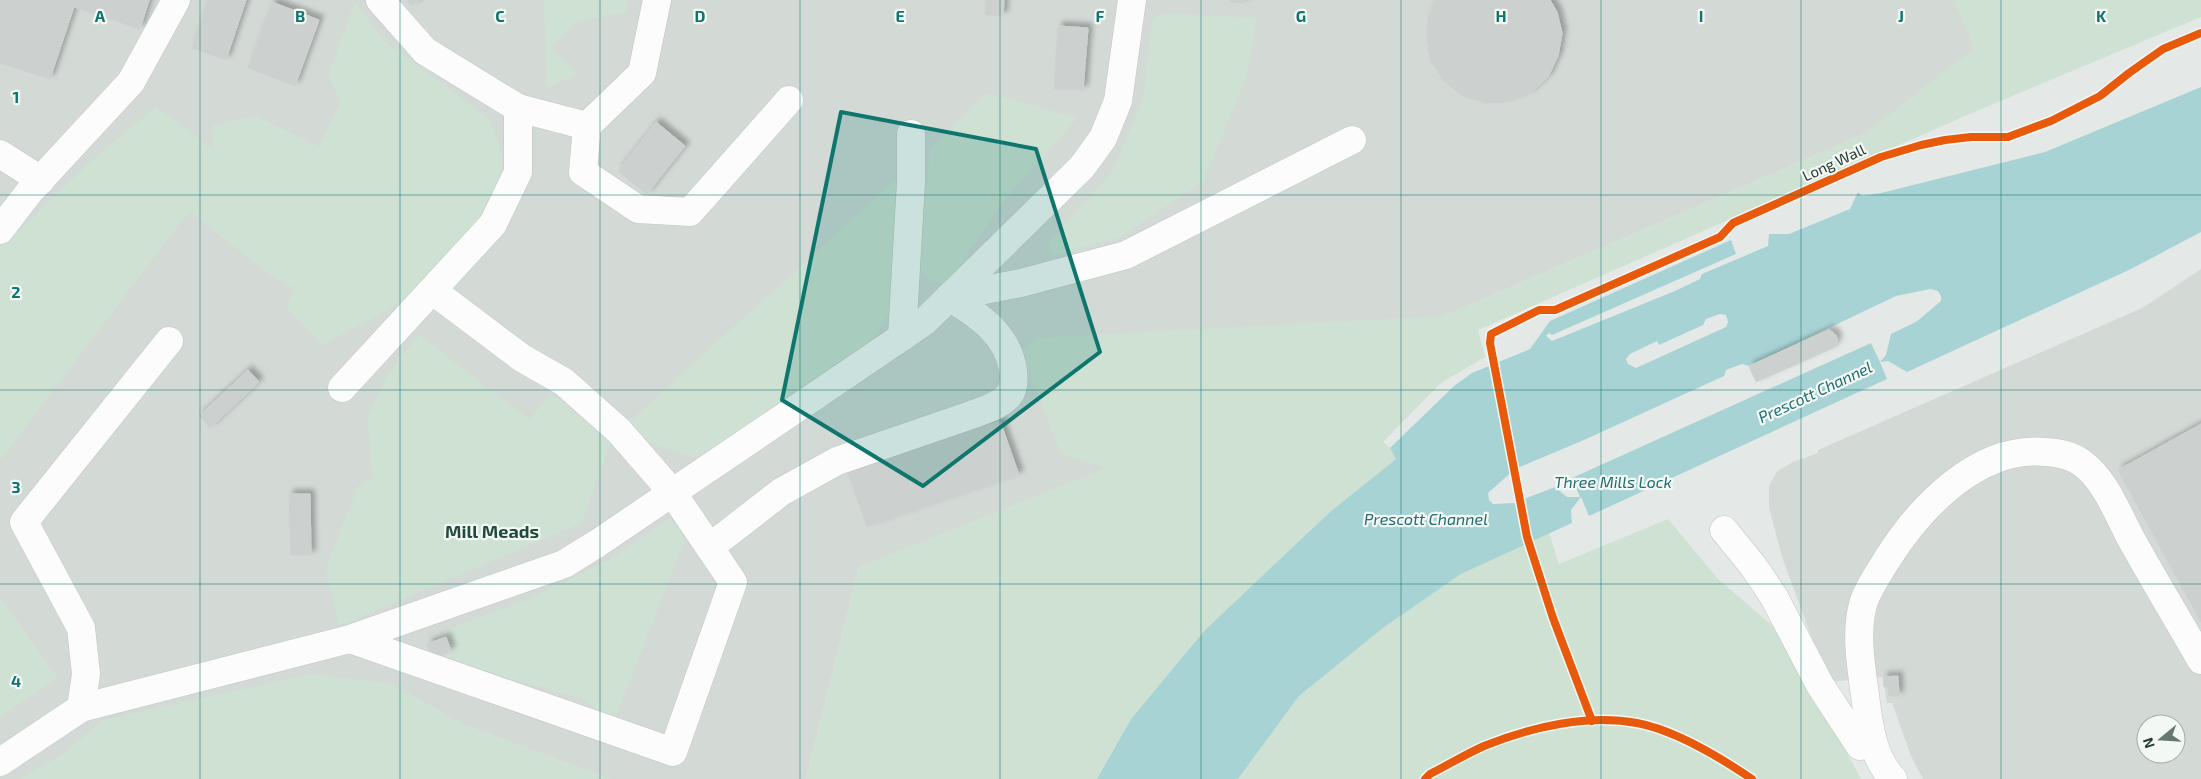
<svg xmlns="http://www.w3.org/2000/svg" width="2201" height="779" font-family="'Exo 2',sans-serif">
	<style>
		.built { fill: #d3dad6; fill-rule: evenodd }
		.green { fill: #cfe1d3 }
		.water { fill: #a8d3d4; fill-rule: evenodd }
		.building { fill: #ccd0ce; stroke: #cdd2d0; filter: url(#shadow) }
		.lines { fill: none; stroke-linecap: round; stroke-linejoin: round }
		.minor-casing { stroke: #c1c6c4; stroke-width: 29 }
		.minor { stroke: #fbfcfb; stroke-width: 28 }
		.cycleway-casing { stroke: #f3f8f5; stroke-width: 11 }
		.cycleway { stroke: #e8590c; stroke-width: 8 }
		.marked { fill: #0f766e; fill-opacity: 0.2; stroke: #0f766e; stroke-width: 4; stroke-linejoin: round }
		.grid { fill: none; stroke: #0f766e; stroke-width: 1; stroke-opacity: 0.55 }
		.labels { text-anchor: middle; stroke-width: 4.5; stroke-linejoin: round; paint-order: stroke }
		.street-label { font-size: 15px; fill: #243b33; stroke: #f3f8f5 }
		.water-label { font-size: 16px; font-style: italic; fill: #226d73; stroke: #f3f8f5 }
		.quarter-label { font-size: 18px; font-weight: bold; fill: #214c3d; stroke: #f3f8f5 }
		.grid-label { font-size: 16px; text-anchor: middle; font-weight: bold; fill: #0f766e; stroke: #f3f8f5; stroke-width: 4.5; stroke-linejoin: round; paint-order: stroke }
	</style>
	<defs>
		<filter id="shadow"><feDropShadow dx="4.5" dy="-4.5" stdDeviation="2.5" flood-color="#0004"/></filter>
	</defs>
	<rect width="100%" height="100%" fill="#e4e9e7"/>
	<g class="built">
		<polygon points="0,0 2196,0 1864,134 1444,316 1438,334 1414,360 859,567 806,779 609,779 465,725 446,779 0,779 0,716 57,678 0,598"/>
		<path d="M2201 269V779H1923L1911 756 1892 703H1887L1883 677 1828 682 1782 557 1769 507V486L1777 471 1793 462 1818 453V450L2142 308ZM2146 724H2176V754H2146Z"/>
	</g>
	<g class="green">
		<polygon points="544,0 627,0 626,12 578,21 551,47 577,74 547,88"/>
		<polygon points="1954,0 2201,0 2201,17 1972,113 1478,330 1485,357 1441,383 1383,442 1390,448 1396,459 1331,511 1205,630 1131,719 1097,779 806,779 859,567 1106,468 1061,454 1021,351 1036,338 1444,316 1864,134 1974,49"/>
		<polygon points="355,2 385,42 489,119 503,156 499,188 474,232 400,303 322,345 286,307 294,289 272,276 189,211 0,460 0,221 18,232 87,165 156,107 214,150 212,126 256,116 319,147 341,101 328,76"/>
		<polygon points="1160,13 1257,18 1247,75 1203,182 1121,236 1053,256 1048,243 1052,238 1112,172 1143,99 1152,21"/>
		<polygon points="987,93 1077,118 1002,203 946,285 932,281 917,268 920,183 928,183 929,150"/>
		<polygon points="893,182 903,182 894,306 868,347 696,458 639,439 626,425"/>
		<polygon points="419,335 530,420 550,393 611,440 582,523 339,626 326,568 358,486 373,478 367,419 387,376"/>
		<polygon points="670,518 686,537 614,721 582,698 432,658 451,651 443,631 531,598 609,560"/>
		<polygon points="1668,519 1718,579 1774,627 1812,689 1861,779 1238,779 1299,696 1383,628 1461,574 1549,533 1559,564"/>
		<polygon points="0,598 57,678 0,716"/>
		<polygon points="311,674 392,684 465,725 609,779 20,779 63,754 103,720"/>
	</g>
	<path class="water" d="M2201 87V232L2131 269 1907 372 1888 361 1880 362 1887 379 1589 516 1581 497 1571 510 1572 523 1461 574 1383 628 1299 696 1238 779H1097L1131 719 1205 630 1331 511 1396 459 1390 448 1454 386 1472 373 1530 349 1550 321 1731 240 1736 254 1552 335 1549 333 1546 336 1552 341 1675 291 1700 279 1702 274 1768 246 1769 234H1789L1850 209 1858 192 1862 196 1881 193 2045 152ZM1930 289 1938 291 1941 296V301L1916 322 1891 334 1886 355 1880 362 1871 343 1572 478 1580 497H1567L1555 487 1514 503 1493 504 1489 500 1488 493 1515 469 1584 440 1724 376 1726 370 1742 364 1749 366 1896 296ZM1720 314 1726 315 1728 322 1726 327 1636 368 1628 364 1626 359 1630 354 1657 341 1659 345 1703 325 1706 319Z"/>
	<g class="building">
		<polygon points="0,0 149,0 140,29 74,7 50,79 0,63"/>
		<polygon points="208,0 246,0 226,60 192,48"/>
		<polygon points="407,0 420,0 411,6"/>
		<polygon points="986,0 1004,0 1003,16 985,15"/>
		<polygon points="1230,0 1244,0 1244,3 1230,2"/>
		<polygon points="1436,0 1550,0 1557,12 1562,33 1558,56 1548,77 1530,93 1508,102 1485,103 1462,96 1444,81 1431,62 1427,41 1428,19"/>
		<polygon points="272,2 319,20 295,86 248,68"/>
		<polygon points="1058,26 1088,28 1083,90 1054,89"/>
		<polygon points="656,122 685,146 647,194 618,171"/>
		<polygon points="1829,330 1835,334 1837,338 1837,342 1833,348 1756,382 1749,366"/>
		<polygon points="248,370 259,382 210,428 199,416"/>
		<polygon points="1000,421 1019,475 867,527 848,473"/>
		<polygon points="2201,424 2201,622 2118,470"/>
		<polygon points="289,494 310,494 311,555 291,555"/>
		<polygon points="446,637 451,651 432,658 427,644"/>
		<polygon points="1898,676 1899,696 1889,696 1888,687 1884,687 1883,677"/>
	</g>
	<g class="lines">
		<defs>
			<g id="minor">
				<polyline points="518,108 587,126 583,172 638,209 690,212 789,100"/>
				<polyline points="587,126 642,73 657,0"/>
				<polyline points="0,154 41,180"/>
				<polyline points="0,230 30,191 131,82 176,0"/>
				<polyline points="949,297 1021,283 1126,255 1352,140"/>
				<polyline points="902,337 911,182 911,134"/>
				<polyline points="342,388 493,224 518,172 518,108 425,51 380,0"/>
				<polyline points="1724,530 1754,567 1774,597 1820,685 1860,746 1871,741"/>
				<path d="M710 547 781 492 837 461 971 415C984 410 1004 405 1011 392 1014 385 1014 377 1013 370 1008 334 977 314 949 297"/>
				<polyline points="350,639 673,752 733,582 672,492 619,431 564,382 522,358 433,291"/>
				<polyline points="81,708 86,674 81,628 24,522 169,341"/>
				<polyline points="0,762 81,708 350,639 564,564 598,543 924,322 1082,167 1103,138 1118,101 1132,0"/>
				<path d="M1893 779C1873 757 1870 731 1866 703 1862 670 1854 633 1864 601 1869 587 1878 574 1886 561 1919 508 1978 445 2046 452 2059 453 2071 455 2082 463 2105 480 2116 510 2129 535 2152 577 2177 618 2201 660"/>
			</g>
		</defs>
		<use href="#minor" class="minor-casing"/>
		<use href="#minor" class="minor"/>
		<defs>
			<g id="cycleway">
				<polyline points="1592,721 1553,618 1527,537 1490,343 1491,334 1539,310 1555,310 1720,237 1733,223 1881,157 1921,145 1945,140 1971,137 2008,137 2051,121 2100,96 2129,73 2163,49 2201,33"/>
				<path d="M1425 779 1430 774C1448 765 1466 754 1484 746 1531 727 1587 714 1637 723 1674 730 1721 758 1752 779"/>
			</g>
		</defs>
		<use href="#cycleway" class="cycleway-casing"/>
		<use href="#cycleway" class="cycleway"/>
	</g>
	<path class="marked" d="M841 112 1036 149 1100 352 923 486 782 400Z"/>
	<path class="grid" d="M200 0V779M400 0V779M600 0V779M800 0V779M1000 0V779M1201 0V779M1401 0V779M1601 0V779M1801 0V779M2001 0V779M0 195H2201M0 390H2201M0 584H2201"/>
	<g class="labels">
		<g class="street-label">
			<text transform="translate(1834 163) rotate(-25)" y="5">Long Wall</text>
		</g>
		<g class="water-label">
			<text transform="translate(1815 392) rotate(-25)" y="6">Prescott Channel</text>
			<text x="1613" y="488">Three Mills Lock</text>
			<text x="1426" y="525">Prescott Channel</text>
		</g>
		<g class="quarter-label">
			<text x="492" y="538">Mill Meads</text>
		</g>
	</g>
	<g class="grid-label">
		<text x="100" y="22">A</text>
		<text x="300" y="22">B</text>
		<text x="500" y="22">C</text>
		<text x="700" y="22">D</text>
		<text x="900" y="22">E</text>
		<text x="1100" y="22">F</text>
		<text x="1301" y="22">G</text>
		<text x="1501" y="22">H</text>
		<text x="1701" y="22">I</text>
		<text x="1901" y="22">J</text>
		<text x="2101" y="22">K</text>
		<text x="16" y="103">1</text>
		<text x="16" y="298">2</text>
		<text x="16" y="493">3</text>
		<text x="16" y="687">4</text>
	</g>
	<g transform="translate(2161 739) rotate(252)"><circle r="24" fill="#f3f8f5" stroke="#a0aca7"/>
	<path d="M0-4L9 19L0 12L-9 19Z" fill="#677872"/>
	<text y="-8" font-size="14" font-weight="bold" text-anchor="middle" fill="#243b33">N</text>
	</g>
</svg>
